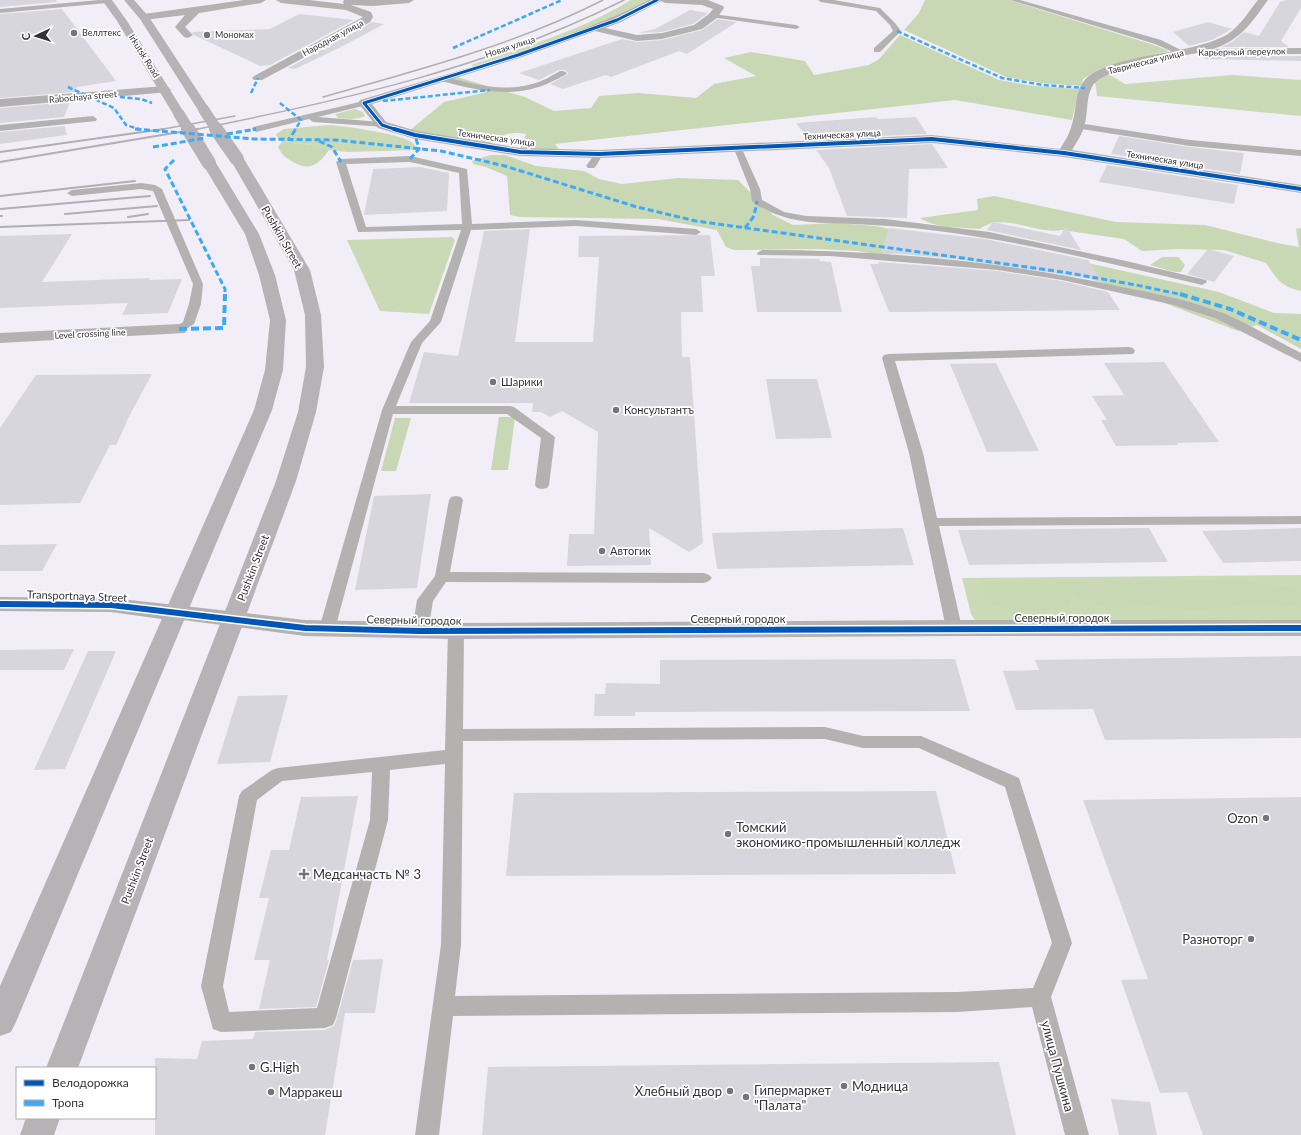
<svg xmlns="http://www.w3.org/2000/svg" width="1301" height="1135" font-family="Lato,sans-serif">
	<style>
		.green { fill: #cadab7 }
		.forest { fill: #c8d8b4 }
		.building { fill: #d8d6dd }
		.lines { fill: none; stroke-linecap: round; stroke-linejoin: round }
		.lane { fill: #b4b1b1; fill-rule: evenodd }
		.street { fill: #b4b1b1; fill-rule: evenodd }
		.secondary { fill: #b3b0b1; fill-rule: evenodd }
		.primary { fill: #b6b2b6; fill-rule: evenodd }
		.rail-far1 { stroke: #b1adb1; stroke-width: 1.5 }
		.rail { stroke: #b1adb1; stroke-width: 2 }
		.primary-bridge-far1 { stroke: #b6b2b6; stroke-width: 11 }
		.primary-bridge { stroke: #b6b2b6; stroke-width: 14 }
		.quiet-far2 { stroke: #3fa9f5; stroke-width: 2.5; stroke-dasharray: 5 2.5; stroke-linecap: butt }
		.quiet-far1 { stroke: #3fa9f5; stroke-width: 3; stroke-dasharray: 6 3; stroke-linecap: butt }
		.quiet { stroke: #3fa9f5; stroke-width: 4; stroke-dasharray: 8 4; stroke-linecap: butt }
		.cycleway-far2-casing { stroke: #fff; stroke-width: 4.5 }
		.cycleway-far1-casing { stroke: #fff; stroke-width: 5.5 }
		.cycleway-casing { stroke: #fff; stroke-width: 9 }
		.cycleway-far2 { stroke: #0057b8; stroke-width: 3 }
		.cycleway-far1 { stroke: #0057b8; stroke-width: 4 }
		.cycleway { stroke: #0057b8; stroke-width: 6 }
		.poi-dot { fill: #76747b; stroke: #fff; stroke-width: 1.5 }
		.labels { text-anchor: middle; stroke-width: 3.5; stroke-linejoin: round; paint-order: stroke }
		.far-poi-label { font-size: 9px; fill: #343238; stroke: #fff; text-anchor: start }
		.far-street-label { font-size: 9px; fill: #343238; stroke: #fff }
		.street-label { font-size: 11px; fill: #343238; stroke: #fff }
		.poi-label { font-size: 11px; fill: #343238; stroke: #fff; text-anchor: start }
		.near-poi-label { font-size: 13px; fill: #343238; stroke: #fff; text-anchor: start }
		.near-street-label { font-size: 13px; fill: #343238; stroke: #fff }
	</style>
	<rect width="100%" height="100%" fill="#f2eef7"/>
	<g class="green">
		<path d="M631 0H651L591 27 534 47 474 66 471 65C525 47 582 30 631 0Z"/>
		<polygon points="1107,73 1125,84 1232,75 1301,80 1301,116 1097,96 1095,81"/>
		<path d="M355 109 363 112 365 116C357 120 347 119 338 118L335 114Z"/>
		<path d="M329 125C344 126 405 134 414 144 415 146 415 148 416 150L348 152 329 150 313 145 282 142 277 137 276 134 284 129Z"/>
		<polygon points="452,237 455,240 429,314 380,311 347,240"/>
		<polygon points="1301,575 1301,622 981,622 974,619 971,614 962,578"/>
	</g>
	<g class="forest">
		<polygon points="925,0 1009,0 1154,45 1169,51 1102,68 1083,79 1081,86 1041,83 1006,77 904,30 919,13"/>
		<path d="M900 35 999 80 1034 86 1079 89 1072 120 955 100 555 144 560 151H519L526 134C510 131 502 134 489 145L409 131 444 102 487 92 443 81 457 77 525 97 554 111 591 108 599 96 639 93 696 98 714 84 756 76 724 58 751 52 805 61 814 75 869 65 879 59Z"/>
		<path d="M282 142 313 145 329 150C319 164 310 172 293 162 285 157 282 155 278 147Z"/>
		<polygon points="490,155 505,155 536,166 584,171 599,179 622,184 678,178 738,180 773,215 793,225 837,223 876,226 972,248 1083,262 1219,292 1274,313 1301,314 1301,349 1257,325 1238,331 1167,304 1084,277 1021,268 912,253 875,254 858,251 817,249 734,250 726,247 717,230 658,219 520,217 510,215 507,176 486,167 473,164 472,161"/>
		<path d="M994 196 1116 222 1205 225 1277 243 1299 247 1296 229 1301 228V291C1281 287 1277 279 1266 263L1224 250 1178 249 1142 251 1124 239 1062 230C1036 235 1002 211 980 229 961 227 937 229 920 218L978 210 977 199Z"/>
		<polygon points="1162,257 1178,257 1185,265 1181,272 1174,272 1150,265"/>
		<polygon points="499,417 515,417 508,470 491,470"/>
		<polygon points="395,418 411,418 396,471 381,471"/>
		<path d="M1243 580 1301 589V607L1272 605H1246L1203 610 1162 608 1135 603C1113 615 1094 604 1073 596L1068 606C1043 614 1018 610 993 606L981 583Z"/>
	</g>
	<g class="building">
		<polygon points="0,0 56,0 57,2 0,7"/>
		<polygon points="1286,0 1301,0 1301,8 1281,41 1289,47 1221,47 1232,42 1244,32 1259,36 1280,2"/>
		<polygon points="62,9 116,81 77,87 75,92 0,98 0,14"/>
		<polygon points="690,10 708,13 693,24 662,32 638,33 655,29"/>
		<polygon points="299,14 354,20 270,65 260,66 194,35 192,32 270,29"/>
		<polygon points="718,19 737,22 687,54 679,51 611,77 606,75 563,89 550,84 568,74 568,72 564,70 559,70 539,80 519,73 622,39 637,42 662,40 702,30"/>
		<polygon points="372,22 384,24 341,47 295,69 288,68"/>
		<polygon points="1208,22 1232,29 1212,40 1189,46 1173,32"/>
		<polygon points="1199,54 1206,56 1301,56 1301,61 1205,59"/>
		<polygon points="70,102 64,117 0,123 0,108"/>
		<polygon points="876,117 878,119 916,117 927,134 808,139 796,123"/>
		<polygon points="65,126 67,135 0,144 0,132"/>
		<polygon points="1119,136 1190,147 1244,153 1240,174 1111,154"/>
		<polygon points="932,144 948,168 909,169 907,218 847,216 829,168 816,150"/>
		<polygon points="1107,165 1238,185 1234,204 1099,182"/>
		<polygon points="420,167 449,173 447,211 364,215 373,169"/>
		<polygon points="993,222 1060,236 1066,226 1081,250 987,230"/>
		<polygon points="889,228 985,239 1088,260 1102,281 985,262 881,252"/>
		<polygon points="530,229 515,342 593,342 599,257 578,257 579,236 710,235 715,276 701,276 703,312 681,312 682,357 690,357 703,543 689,552 649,528 651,565 567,566 569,534 594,534 598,432 562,411 550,417 541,412 532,412 533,403 409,403 424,352 458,356 484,231"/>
		<polygon points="72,234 42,282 150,278 149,280 182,279 168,313 122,315 128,303 0,308 0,236"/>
		<polygon points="1208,249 1234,256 1214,282 1187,274"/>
		<polygon points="760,258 820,259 819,261 831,262 842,312 757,312 751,266 760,266"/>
		<polygon points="879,262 998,271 1062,281 1108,292 1120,310 889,312 870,264 878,264"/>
		<polygon points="1164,362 1219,442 1177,443 1178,445 1116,446 1101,420 1107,420 1092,396 1124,395 1104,363"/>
		<polygon points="996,363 1039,451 987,452 950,364"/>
		<polygon points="152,374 126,422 127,422 116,445 110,445 80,503 0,505 0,428 36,375"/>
		<polygon points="766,379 817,379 832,438 776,439"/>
		<polygon points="431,494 417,588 355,590 374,496"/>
		<polygon points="903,528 914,565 717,569 712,533"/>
		<polygon points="1149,528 1168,562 969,565 958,530"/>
		<polygon points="1301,528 1301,561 1223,563 1202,531"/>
		<polygon points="57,544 42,571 0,571 0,545"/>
		<polygon points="74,649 64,670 0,670 0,650"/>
		<polygon points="88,651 116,651 65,769 34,770"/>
		<polygon points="1301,656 1301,738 1105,740 1093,709 1016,710 1003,671 1039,670 1035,660"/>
		<polygon points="955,659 970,711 635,712 635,716 594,716 595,694 605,694 606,683 660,684 660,660"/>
		<polygon points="288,695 270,762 217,764 238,696"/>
		<polygon points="936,791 956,874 506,876 514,793"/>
		<polygon points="358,796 327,960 329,960 316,1007 259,1009 270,960 254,960 269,898 259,898 271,850 289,850 301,797"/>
		<polygon points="1301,797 1301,1135 1203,1135 1187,1092 1160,1093 1121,980 1148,979 1083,800"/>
		<polygon points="383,959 375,1013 345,1013 325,1135 155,1135 155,1058 197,1059 202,1041 253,1039 255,1032 325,1030 334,1026 337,1018 353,960"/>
		<polygon points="999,1062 1016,1135 482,1135 488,1067"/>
		<polygon points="1111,1099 1150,1102 1157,1135 1119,1135"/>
	</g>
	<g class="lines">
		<g class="lane">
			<polygon points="99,0 110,1 107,3 0,13 0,9"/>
			<polygon points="818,0 834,0 880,8 895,23 901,31 880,52 874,52 874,48 893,31 890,25 876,11 821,2"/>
			<polygon points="1010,0 1020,0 1161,40 1187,53 1186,55 1180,55 1155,44"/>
			<polygon points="713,14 796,25 800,27 796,29 711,17 710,16"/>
			<path d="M560 71H563L567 73C563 77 556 79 551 82 514 100 475 90 438 80L437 78 441 76C471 83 501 93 532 84 542 82 551 76 560 71Z"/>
			<polygon points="364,101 367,101 367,105 318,117 382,122 386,125 385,127 313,122 309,119 256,132 252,129 253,127"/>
			<polygon points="93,116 97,119 96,121 0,131 0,125"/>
			<polygon points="1078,123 1190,140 1301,150 1301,156 1190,146 1075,128 1074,126 1075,124"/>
			<path d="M738 146 742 149 760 189 762 200 784 212 806 216 885 219 989 232 1126 261 1206 280 1207 282 1202 285C1087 258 971 228 853 224 823 223 792 224 765 209 760 207 755 205 752 201L750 189 734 149Z"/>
			<polygon points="599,151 603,154 596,166 594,168 588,168 586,166 596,152"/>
			<path d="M410 156 467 169 472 224 576 220 696 229 701 232 696 235 576 226 471 230 441 322 422 343 396 406H510L514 407 555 437 549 485 547 488 542 489 537 488 535 485 541 438 507 414H393L335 629 333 633 327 634 321 633 319 629 382 410 411 342 430 321 461 230 358 232 336 162 341 159ZM410 162 459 173 462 224 366 227 346 164Z"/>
			<polygon points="141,183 155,185 162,189 203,284 201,304 194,324 183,331 175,331 173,329 183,322 189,304 193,284 153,191 141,189 72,196 67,193 72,190"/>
			<path d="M762 250C881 250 1001 261 1117 286 1153 293 1189 300 1223 313 1249 324 1275 340 1301 353V362L1215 318 1174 305 1062 280 998 270 830 256 758 255 757 253Z"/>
			<polygon points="1129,347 1133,348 1135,351 1133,354 895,361 923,453 937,518 1301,516 1301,524 939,526 962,628 960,632 954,633 948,632 946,628 909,453 882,358 884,355 888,354"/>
			<polygon points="456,496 461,497 463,500 450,572 704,573 709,575 712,578 709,581 704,583 446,582 433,601 428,631 426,635 420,636 414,635 412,631 417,600 435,576 449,500 451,497"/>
			<path d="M456 626 462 627 464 631 463 729 825 727 863 736H921L1019 778 1072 943 1051 997 1089 1135H1065L1032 1007 957 1012 453 1016 439 1135H415L441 945 445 764 390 770 388 820 336 1018 333 1025 325 1028 221 1032 213 1029 201 986 239 796 242 791 272 770 278 768 445 750 448 631 450 627ZM825 739 863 748H919L1005 787 1052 943 1033 988 957 992 455 996 461 945 463 741ZM372 772 370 820 317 1008 229 1012 223 986 257 800 282 781Z"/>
		</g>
		<g class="street">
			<polygon points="244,0 266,0 261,3 199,13 185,27 193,35 188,38 184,37 175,27 185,15 144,20 139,17 144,14"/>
			<polygon points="276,0 309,0 344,4 343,2 344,0 414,0 409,3 373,6 351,5 371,12 373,17 370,22 262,80 254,80 252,78 254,76 363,17 346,10 281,3"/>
			<path d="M649 0H708L723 6 724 8 717 18 702 29 662 39 637 41 595 31 522 57 372 104 386 122 417 131 520 148 599 150 932 135 1060 149C1065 141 1070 133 1072 124 1077 110 1074 93 1084 81 1107 53 1192 56 1228 34 1241 25 1248 12 1258 0H1268C1252 22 1241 40 1213 49L1301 48V54L1206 55 1201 52C1178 58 1103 66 1092 87 1086 98 1088 111 1085 123 1083 133 1077 142 1072 150L1301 185V193L1064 157 932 143 599 158 520 156 415 139 378 128 358 103 360 100C456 71 559 45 649 0ZM661 1 665 3 702 5 713 9 709 14 694 25 662 33 637 35 605 28 621 22Z"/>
			<polygon points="179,324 185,325 187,329 185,333 0,343 0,333"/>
			<polygon points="176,605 305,620 456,623 954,620 1301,620 1301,636 954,636 456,639 305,636 168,618 165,613 168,608"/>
		</g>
		<g class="secondary">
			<polygon points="165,86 169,88 171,90 169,92 0,107 0,99"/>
			<polygon points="0,597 111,598 176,605 184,608 187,613 184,618 176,621 111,612 0,611"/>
		</g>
		<g class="primary">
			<polygon points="102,0 112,0 127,21 185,114 183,117 175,117 117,21"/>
			<polygon points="124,0 134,0 149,17 210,110 208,113 200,113 140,19"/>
			<polygon points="237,155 242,156 244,159 310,270 321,315 324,367 316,412 296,481 78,1068 46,1068 276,481 298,412 306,367 305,315 294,270 230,159 232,156"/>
			<polygon points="209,159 214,160 216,163 259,234 275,275 286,320 283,370 272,410 16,1022 11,1032 0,1036 0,986 254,410 265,370 270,320 259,275 245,234 202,163 204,160"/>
			<polygon points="26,1118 60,1118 54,1135 20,1135"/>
		</g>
		<g class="rail-far1">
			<path d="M323 97C418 70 515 45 603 0"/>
			<polyline points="158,130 235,116"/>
			<path d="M193 130C340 101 489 68 624 0"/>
		</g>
		<g class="rail">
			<polyline points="0,152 164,129"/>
			<polyline points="0,162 198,129"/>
			<polyline points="0,196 135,181"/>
			<polyline points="0,209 150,196"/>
			<polyline points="65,214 157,206"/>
			<polyline points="0,216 2,216"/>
			<polyline points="128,217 148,214"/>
			<polyline points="0,227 189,220"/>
		</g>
		<g class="primary-bridge-far1">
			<polyline points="204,110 217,130"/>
			<polyline points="179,114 189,130"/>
		</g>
		<g class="primary-bridge">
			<polyline points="188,129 209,163"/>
			<polyline points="216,129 237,159"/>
		</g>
		<g class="quiet-far2">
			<polyline points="897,31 1002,78 1043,85 1085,88"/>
			<polyline points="453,48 562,0"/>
			<polyline points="68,87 114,108 126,125 142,130"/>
			<polyline points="251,93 258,78"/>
			<polyline points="120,97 141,99 152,103"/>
			<polyline points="383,101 490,90"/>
			<polyline points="280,103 301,120 295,130"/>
			<polyline points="253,130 256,129"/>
		</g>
		<g class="quiet-far1">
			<polyline points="135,129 254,139 336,140 441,151 505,166 637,207 696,221 1063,272 1136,285 1183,295"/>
			<polyline points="227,134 256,129"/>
			<polyline points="293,140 289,139 296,129"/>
			<polyline points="319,141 332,147 341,162"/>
			<polyline points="153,147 205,138"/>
			<polyline points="410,159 419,149 415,135"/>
			<polyline points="174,160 165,169 225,289 225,295"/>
			<polyline points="745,228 754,216 757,201"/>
		</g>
		<g class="quiet">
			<polyline points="1180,294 1230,309 1301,340"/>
			<polyline points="179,329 224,328 225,294"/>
		</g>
		<defs>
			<polyline id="cycleway-far2" points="397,130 382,125 364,103 518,55 617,20 657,0"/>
			<polyline id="cycleway-far1" points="394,129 415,135 520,152 599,154 932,139 1064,153 1301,189"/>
			<polyline id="cycleway" points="0,604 111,605 305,628 420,631 1301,628"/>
		</defs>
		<use href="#cycleway-far2" class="cycleway-far2-casing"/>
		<use href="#cycleway-far1" class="cycleway-far1-casing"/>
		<use href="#cycleway" class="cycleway-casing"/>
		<use href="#cycleway-far2" class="cycleway-far2"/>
		<use href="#cycleway-far1" class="cycleway-far1"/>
		<use href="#cycleway" class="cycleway"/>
	</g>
	<g class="poi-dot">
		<circle cx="74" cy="33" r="4"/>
		<circle cx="207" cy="35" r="4"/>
		<circle cx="493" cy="382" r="4"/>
		<circle cx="616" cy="410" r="4"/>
		<circle cx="602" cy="551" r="4"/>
		<circle cx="1266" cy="818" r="4"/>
		<circle cx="728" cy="834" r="4"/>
		<path d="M302 868h4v4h4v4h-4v4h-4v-4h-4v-4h4z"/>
		<circle cx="1251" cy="939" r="4"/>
		<circle cx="252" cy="1067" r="4"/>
		<circle cx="844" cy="1086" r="4"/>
		<circle cx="730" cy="1091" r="4"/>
		<circle cx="271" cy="1092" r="4"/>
		<circle cx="746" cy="1097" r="4"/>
	</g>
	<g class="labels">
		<g class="far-poi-label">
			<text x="82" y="36">Веллтекс</text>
			<text x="215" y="38">Мономах</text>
		</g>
		<g class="far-street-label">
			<text transform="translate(333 38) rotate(-28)" y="3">Народная улица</text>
			<text transform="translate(510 47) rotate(-18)" y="3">Новая улица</text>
			<text transform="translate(1242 52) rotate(-1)" y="3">Карьерный переулок</text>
			<text transform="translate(144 56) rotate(58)" y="3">Irkutsk Road</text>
			<text transform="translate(1146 62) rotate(-14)" y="3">Таврическая улица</text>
			<text transform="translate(83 97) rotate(-5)" y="3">Rabochaya street</text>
			<text transform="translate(842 135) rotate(-3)" y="3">Техническая улица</text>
			<text transform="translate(496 138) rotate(8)" y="3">Техническая улица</text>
			<text transform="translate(1165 160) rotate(9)" y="3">Техническая улица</text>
			<text transform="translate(90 334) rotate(-3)" y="3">Level crossing line</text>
		</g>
		<g class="street-label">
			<text transform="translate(282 237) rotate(60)" y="4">Pushkin Street</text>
			<text transform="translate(253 568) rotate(-69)" y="4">Pushkin Street</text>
			<text transform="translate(77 596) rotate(2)" y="4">Transportnaya Street</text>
			<text x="1062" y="622">Северный городок</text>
			<text x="738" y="623">Северный городок</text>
			<text transform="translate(414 620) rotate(1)" y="4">Северный городок</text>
			<text transform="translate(137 871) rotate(-69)" y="4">Pushkin Street</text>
		</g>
		<g class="poi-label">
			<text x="501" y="386">Шарики</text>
			<text x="624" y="414">Консультантъ</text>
			<text x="610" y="555">Автогик</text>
		</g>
		<g class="near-poi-label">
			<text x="1258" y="823" text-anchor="end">Ozon</text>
			<text x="736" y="832">Томский<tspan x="736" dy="15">экономико-промышленный колледж</tspan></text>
			<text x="313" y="879">Медсанчасть № 3</text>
			<text x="1243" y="944" text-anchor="end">Разноторг</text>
			<text x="260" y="1072">G.High</text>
			<text x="852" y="1091">Модница</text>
			<text x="754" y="1095">Гипермаркет<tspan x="754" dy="15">"Палата"</tspan></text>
			<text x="722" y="1096" text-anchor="end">Хлебный двор</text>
			<text x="279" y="1097">Марракеш</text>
		</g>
		<g class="near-street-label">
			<text transform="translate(1058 1066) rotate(75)" y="5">улица Пушкина</text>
		</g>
	</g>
	<rect x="16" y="1067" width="140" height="52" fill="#ffffff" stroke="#aeadaf"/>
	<rect x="24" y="1080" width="20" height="6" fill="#0057b8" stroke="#aeadaf"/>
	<text x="52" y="1087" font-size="12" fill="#343238">Велодорожка</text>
	<rect x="24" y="1100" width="20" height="6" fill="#3fa9f5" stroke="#aeadaf"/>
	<text x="52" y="1107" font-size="12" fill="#343238">Тропа</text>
	<g transform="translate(36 36) rotate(266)" stroke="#ffffff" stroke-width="3" paint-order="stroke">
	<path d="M0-3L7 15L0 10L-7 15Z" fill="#343238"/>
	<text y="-6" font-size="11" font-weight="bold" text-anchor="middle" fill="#343238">С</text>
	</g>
</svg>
